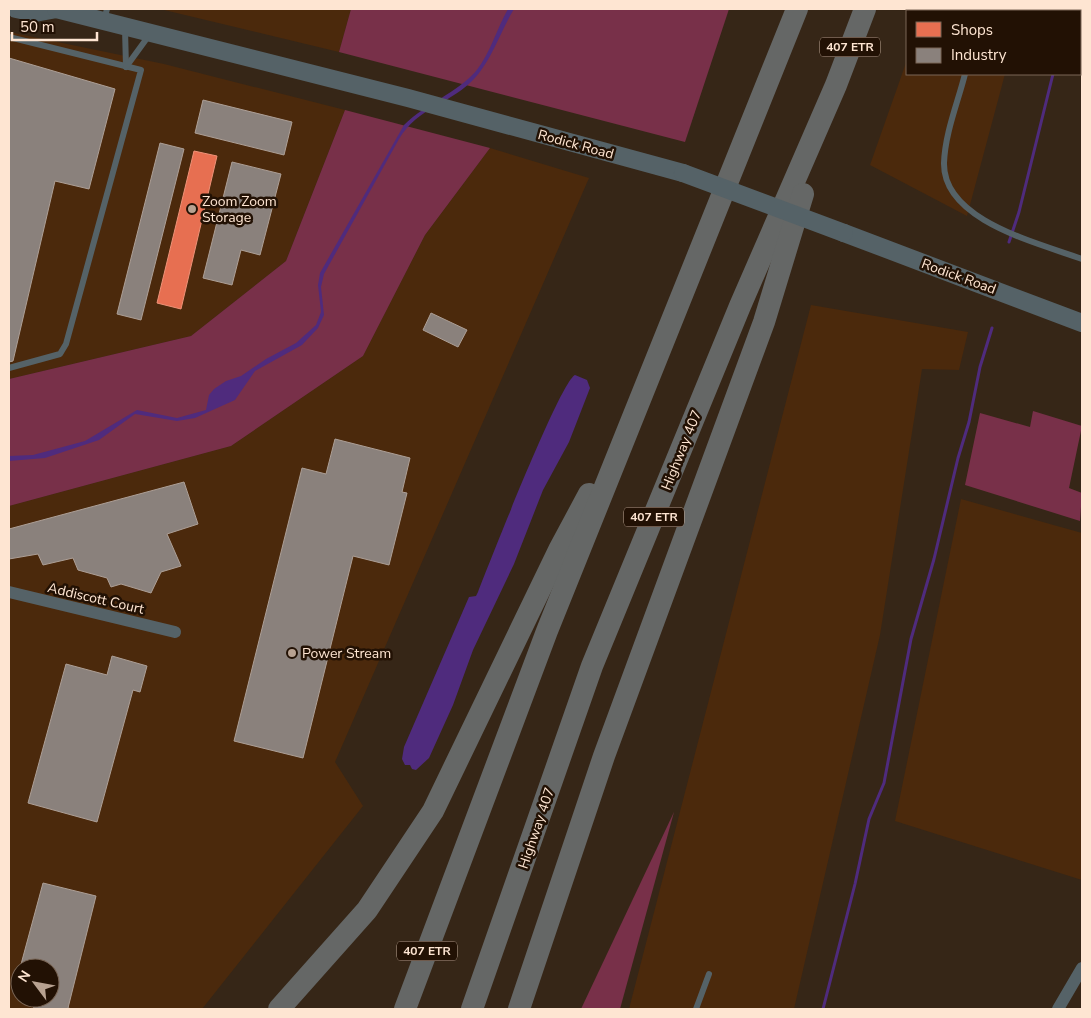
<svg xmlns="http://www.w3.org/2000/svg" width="1091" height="1018" font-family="'Nunito Sans',sans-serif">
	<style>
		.built { fill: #4b290c; fill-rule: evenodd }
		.green { fill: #783049 }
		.water { fill: #4f2b7d }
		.shops { fill: #e76f51; stroke: #ee9278 }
		.industry { fill: #8a817c; stroke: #ad9f96 }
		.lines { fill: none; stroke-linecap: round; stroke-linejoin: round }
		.stream { stroke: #4f2b7d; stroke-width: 3 }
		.service { stroke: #556267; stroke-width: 6 }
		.minor { stroke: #556267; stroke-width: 12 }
		.secondary { stroke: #556267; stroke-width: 18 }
		.motorway { stroke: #656766; stroke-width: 22 }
		.secondary-bridge { stroke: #556267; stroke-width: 18 }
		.poi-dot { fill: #b8a291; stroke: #221104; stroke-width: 2 }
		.labels { text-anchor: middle; stroke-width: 5; stroke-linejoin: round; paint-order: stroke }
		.shield { fill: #221104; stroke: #bca594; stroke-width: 1 }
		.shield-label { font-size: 12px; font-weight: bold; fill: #fee5d2 }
		.street-label { font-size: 14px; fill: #fee5d2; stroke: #221104 }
		.poi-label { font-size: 14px; fill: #fee5d2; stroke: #221104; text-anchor: start }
	</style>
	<rect width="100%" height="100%" fill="#362617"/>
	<g class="built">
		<polygon points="160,9 351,9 339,52"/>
		<polygon points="9,32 164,64 345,110 286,261 191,336 9,379"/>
		<polygon points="907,60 907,74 1005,74 967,216 870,165"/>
		<path d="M490 148 589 178 335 762 363 806 202 1009H9V506L231 446 363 356 425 235ZM20 968H50V998H20Z"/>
		<polygon points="811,305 968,332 959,370 922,369 880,635 794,1009 629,1009"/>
		<polygon points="961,499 1082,533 1082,880 895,821"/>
	</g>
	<g class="green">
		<polygon points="351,9 729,9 685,142 339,52"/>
		<polygon points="345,110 490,148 425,235 363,356 231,446 9,506 9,379 191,336 286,261"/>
		<polygon points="1033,411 1082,426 1069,488 1082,493 1080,521 965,485 980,413 1030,427"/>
		<polygon points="674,812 620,1009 581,1009"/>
	</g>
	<g class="water">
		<path d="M508 9H514C500 32 491 63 471 82 447 105 419 107 399 139L324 274 321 287 324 315 318 328 302 345 255 371 235 400 195 418 177 421 135 414 99 440 45 458 9 461V456L33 455 85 441 137 410 177 418 206 410 209 395 214 389 226 381 241 376 266 359 296 343 316 325 321 312 318 285 320 273 404 125C425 104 457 93 476 71 490 54 497 28 508 9Z"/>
		<path d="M575 375 587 380 590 388 569 442 543 490 514 564 473 650 453 705 429 758 416 770 412 769 410 765H405L402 759 404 747 469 597 476 596 478 592C489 564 560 382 575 375Z"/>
	</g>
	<polygon class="shops" points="194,151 217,156 181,309 157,303"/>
	<g class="industry">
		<polygon points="9,58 115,89 89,189 55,181 13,361 9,362"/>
		<polygon points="203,100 292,122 284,155 195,133"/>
		<polygon points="160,143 184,149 141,320 117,314"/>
		<polygon points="232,162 281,174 260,255 241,250 232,285 203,278"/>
		<polygon points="431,313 467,330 458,347 423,330"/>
		<polygon points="335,439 410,458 402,492 407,493 389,565 353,556 303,758 234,741 302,468 326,474"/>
		<polygon points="184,482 198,524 167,534 181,566 161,572 151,593 121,584 111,587 107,578 78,570 73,558 43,565 38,554 9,559 9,529"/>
		<polygon points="112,656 147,666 140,692 133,690 97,822 28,803 66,664 107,675"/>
		<polygon points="43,883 96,896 68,1008 72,1009 35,1009 26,998 50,998 50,968 20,968"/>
	</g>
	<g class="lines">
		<g class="stream">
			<polyline points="1068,11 1070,9"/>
			<polyline points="1009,242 1019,212 1053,74"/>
			<polyline points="823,1009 855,884 869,819 884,783 911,639 934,559 958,458 969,422 980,367 992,328"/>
		</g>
		<g class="service">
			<polyline points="982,11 983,9"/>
			<polyline points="104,20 107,9"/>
			<polyline points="125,29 126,67"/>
			<polyline points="9,37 141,70 66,344 60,354 9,368"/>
			<polyline points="126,67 150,34"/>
			<path d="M965 74C958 102 945 133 944 163 943 221 1039 243 1082 259"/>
			<polyline points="696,1009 709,974"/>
		</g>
		<g class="minor">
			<polyline points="9,592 175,632"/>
			<polyline points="1058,1009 1082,968"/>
		</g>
		<g class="secondary">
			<polyline points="16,9 35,13 57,9"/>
			<polyline points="56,9 408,98 683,173"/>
			<polyline points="844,233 1082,323"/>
		</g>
		<g class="motorway">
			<polyline points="279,1009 367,910 433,811 559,550 589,494"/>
			<polyline points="405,1009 547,631 797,9"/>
			<polyline points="472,1009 592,666 740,306 836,85 865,9"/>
			<polyline points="519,1009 604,756 764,322 803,194"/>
		</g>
		<polyline class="secondary-bridge" points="683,173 844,233"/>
	</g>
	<g class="poi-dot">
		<circle cx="192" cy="209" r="5"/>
		<circle cx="292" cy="653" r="5"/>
	</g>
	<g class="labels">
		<g class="shield">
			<rect x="820" y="37.5" width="60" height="19" rx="4"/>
			<rect x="624" y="507.5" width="60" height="19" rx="4"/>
			<rect x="397" y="941.5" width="60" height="19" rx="4"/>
		</g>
		<g class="shield-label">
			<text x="850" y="51">407 ETR</text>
			<text x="654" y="521">407 ETR</text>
			<text x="427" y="955">407 ETR</text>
		</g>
		<g class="street-label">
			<text transform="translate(576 144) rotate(15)" y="5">Rodick Road</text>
			<text transform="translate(959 276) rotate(20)" y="5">Rodick Road</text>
			<text transform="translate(681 450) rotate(-68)" y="5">Highway 407</text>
			<text transform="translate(96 598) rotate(13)" y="5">Addiscott Court</text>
			<text transform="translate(536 828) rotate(-71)" y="5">Highway 407</text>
		</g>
		<g class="poi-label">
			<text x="202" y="206">Zoom Zoom<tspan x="202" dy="16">Storage</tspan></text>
			<text x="302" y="658">Power Stream</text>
		</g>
	</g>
	<rect width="1091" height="1018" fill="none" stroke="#fee5d2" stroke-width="20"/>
	<rect x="906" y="10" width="175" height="65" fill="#221104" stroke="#7a6656"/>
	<rect x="916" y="22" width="25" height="15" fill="#e76f51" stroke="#7a6656"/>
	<text x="951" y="35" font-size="15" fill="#fee5d2">Shops</text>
	<rect x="916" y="48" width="25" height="15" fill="#8a817c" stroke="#7a6656"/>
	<text x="951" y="60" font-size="15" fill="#fee5d2">Industry</text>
	<g transform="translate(35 983) rotate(302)"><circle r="24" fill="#221104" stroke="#7a6656"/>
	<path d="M0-4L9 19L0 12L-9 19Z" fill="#b8a291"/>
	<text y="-8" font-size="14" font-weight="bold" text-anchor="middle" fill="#fee5d2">N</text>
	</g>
	<path d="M12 32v8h85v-8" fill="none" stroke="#fee5d2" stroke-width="2.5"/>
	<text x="20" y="32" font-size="15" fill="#fee5d2" stroke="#221104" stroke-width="4" paint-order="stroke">50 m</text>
</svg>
